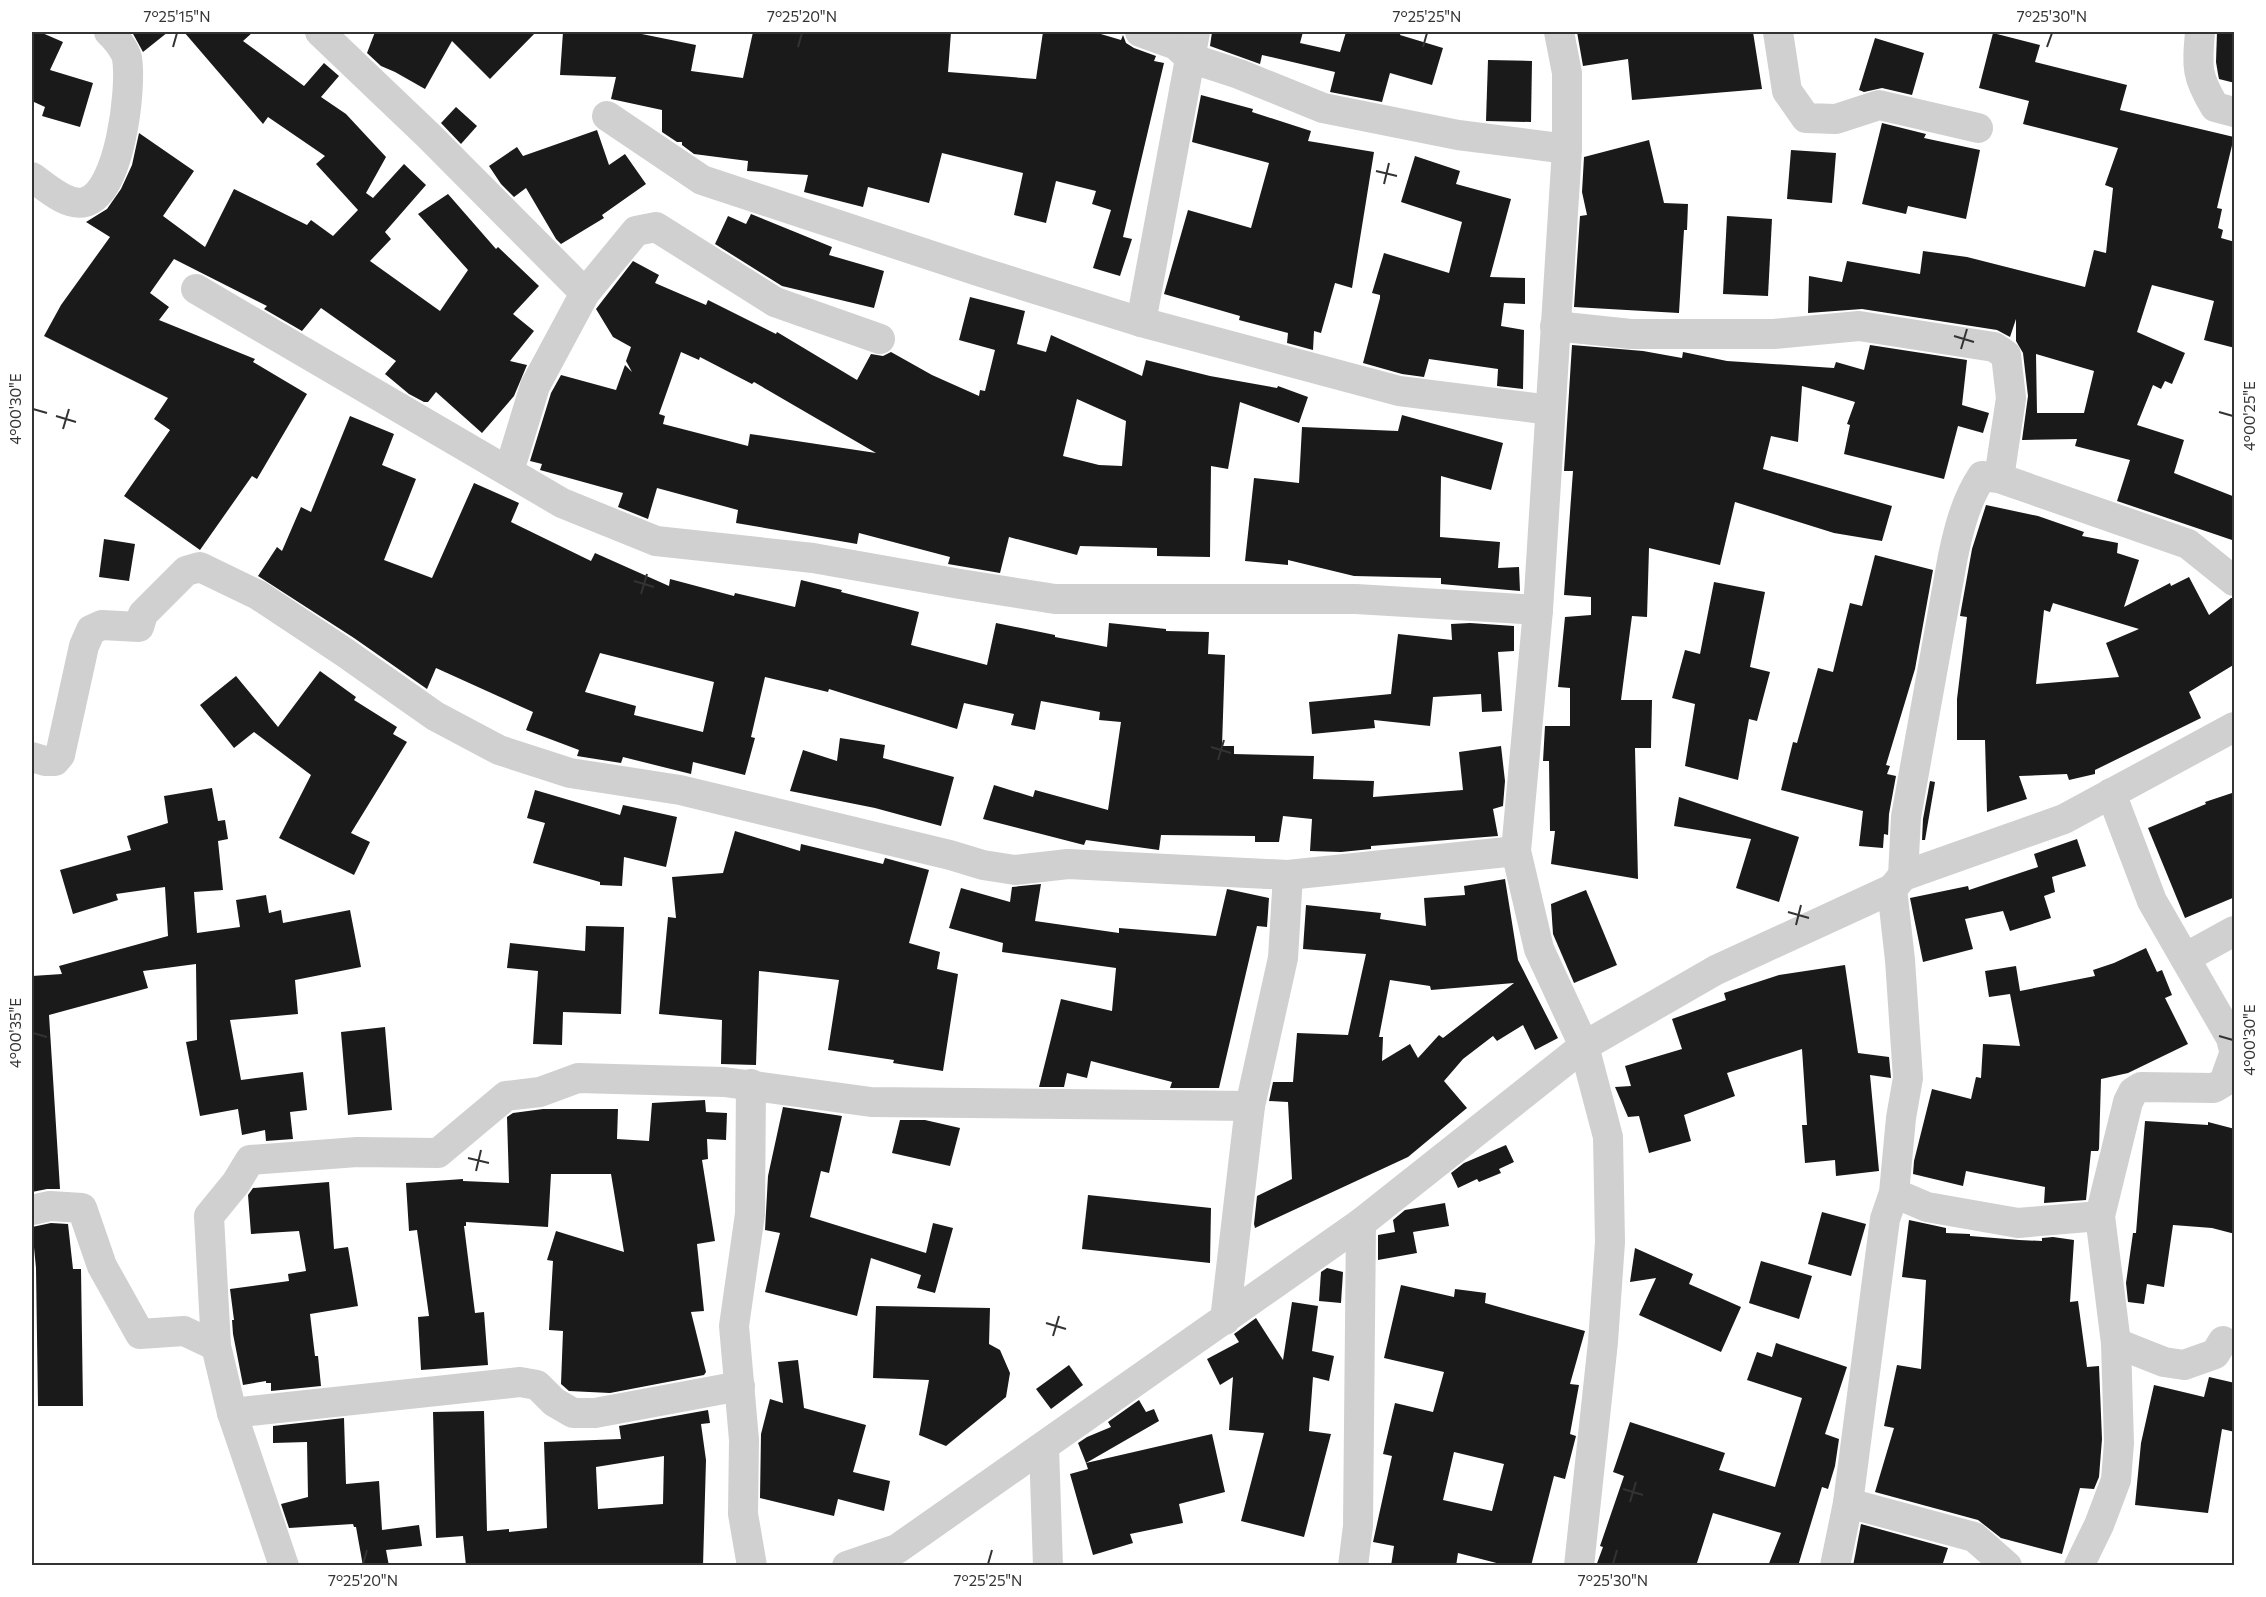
<svg xmlns="http://www.w3.org/2000/svg" width="2266" height="1597" font-family="Commissioner,sans-serif">
	<style>
		.building { fill: #1a1a1a; fill-rule: evenodd }
		.lines { fill: none; stroke-linecap: round; stroke-linejoin: round }
		.street { stroke: #d0d0d0; stroke-width: 30 }
		.ticks { fill: none; stroke: #333; stroke-width: 2 }
		.neatline { fill: none; stroke: #333; stroke-width: 2 }
		.ticks-label { font-size: 15px; text-anchor: middle; fill: #333 }
	</style>
	<rect width="100%" height="100%" fill="#fff"/>
	<g class="building">
		<polygon points="32,32 40,32 63,42 50,70 93,83 80,127 42,116 45,107 34,102 32,108"/>
		<polygon points="132,32 168,32 143,52"/>
		<polygon points="184,32 253,32 243,41 304,86 324,63 339,76 321,97 346,114 386,157 366,193 373,198 404,164 426,185 385,232 391,239 370,261 440,311 468,270 418,214 448,194 496,249 498,247 539,286 513,314 534,331 510,361 527,365 514,396 482,433 436,392 428,402 424,402 409,394 385,374 396,361 321,308 302,331 264,309 267,306 174,259 150,293 169,307 159,320 255,359 253,362 307,394 257,479 252,476 200,550 124,496 170,430 154,419 168,398 44,336 61,305 110,237 86,222 107,209 121,189 132,165 139,133 194,171 163,216 205,247 234,189 307,225 311,220 333,236 358,210 316,164 325,156 268,117 263,124"/>
		<polygon points="375,32 536,32 490,79 452,41 425,89 395,72 381,66 367,53"/>
		<polygon points="563,32 632,32 696,45 691,71 743,78 753,32 951,32 948,72 1036,79 1043,32 1094,32 1121,40 1123,35 1126,43 1134,48 1156,56 1154,61 1164,63 1123,237 1132,239 1120,276 1093,268 1111,210 1092,204 1096,191 1056,181 1046,223 1014,215 1023,173 942,153 929,203 868,187 863,207 804,192 808,175 747,171 748,161 694,154 682,145 682,142 677,142 662,132 662,110 611,99 616,77 560,75"/>
		<polygon points="1212,32 1303,32 1300,43 1340,52 1346,32 1401,32 1400,35 1443,48 1432,85 1390,73 1382,102 1330,92 1335,72 1262,55 1260,64 1210,46"/>
		<polygon points="1577,32 1753,32 1762,89 1632,100 1628,59 1583,66"/>
		<polygon points="2217,32 2235,32 2235,83 2219,79 2218,74 2216,62"/>
		<path d="M1993 33 2040 45 2035 62 2127 85 2120 110 2234 137 2217 208 2222 209 2218 228 2223 230 2221 238 2235 242V348L2204 340 2214 301 2152 285 2137 332 2185 353 2172 384 2165 381 2161 389 2153 385 2137 425 2184 440 2174 473 2235 497V541L2117 501 2130 460 2075 446 2077 439 2022 440 2028 396 2023 353 2016 341V319L2010 337 1997 330 1862 309 1808 313 1809 276 1842 282 1847 261 1920 274 1923 251 1967 257 2085 287 2094 250 2106 253 2113 188 2105 185 2118 148 2023 124 2029 101 1979 88ZM2036 354 2094 371 2084 413H2037Z"/>
		<polygon points="1875,38 1924,53 1912,95 1882,88 1864,92 1859,90"/>
		<polygon points="1488,60 1532,61 1531,122 1486,121"/>
		<polygon points="1201,95 1253,109 1252,112 1311,131 1308,141 1374,152 1352,288 1335,283 1321,333 1314,331 1313,350 1287,343 1288,333 1239,320 1240,316 1164,294 1188,210 1251,228 1269,163 1192,142"/>
		<polygon points="456,107 477,126 461,144 441,123"/>
		<polygon points="1882,123 1926,134 1924,138 1980,150 1966,219 1908,206 1906,214 1862,204"/>
		<polygon points="597,130 609,165 625,154 646,184 602,215 604,218 561,244 556,239 526,188 514,197 501,184 489,166 517,147 523,156"/>
		<polygon points="1649,140 1664,203 1688,204 1687,230 1684,230 1679,313 1574,307 1580,216 1587,215 1582,192 1584,157"/>
		<polygon points="1791,150 1836,153 1832,203 1787,199"/>
		<polygon points="1415,156 1460,171 1456,184 1511,199 1490,277 1525,278 1525,304 1504,303 1501,326 1524,330 1523,389 1497,386 1498,369 1429,359 1424,377 1402,374 1363,363 1380,298 1380,295 1372,293 1384,253 1449,273 1462,222 1401,202"/>
		<polygon points="751,214 832,247 829,255 884,271 874,308 782,286 715,244 728,216 746,224"/>
		<polygon points="1727,216 1772,219 1768,296 1723,294"/>
		<path d="M633 261 659 275 655 283 706 305 708 300 776 334 777 332 857 380 871 354 883 356 891 352 932 375 979 396 980 390 985 391 995 350 959 340 970 297 1025 311 1017 344 1046 352 1051 335 1142 376 1146 360 1210 376 1277 388 1278 386 1308 397 1299 423 1240 402 1228 469 1211 466 1210 557 1157 556V548L1080 546 1077 555 1009 537 1000 573 948 564 950 557 859 533 857 544 736 523 738 510 657 488 648 519 618 507 623 493 540 470 542 464 530 461 551 393 561 375 616 390 625 365 632 372 626 361 631 347 613 337 596 309ZM681 352 699 360 700 357 752 384 754 382 876 453 750 434 748 446 663 424 665 416 659 414ZM1077 399 1126 421 1122 466 1099 465 1063 456Z"/>
		<polygon points="1572,345 1643,351 1682,358 1683,352 1727,361 1834,368 1836,362 1864,370 1870,345 1967,360 1962,405 1989,413 1983,433 1958,426 1944,479 1844,454 1850,425 1847,424 1855,402 1802,386 1798,442 1771,436 1763,469 1892,506 1882,541 1834,533 1735,502 1720,565 1649,548 1647,617 1632,616 1621,700 1652,700 1651,748 1635,748 1638,879 1551,864 1555,831 1550,831 1549,761 1543,761 1545,726 1570,726 1570,688 1558,687 1565,617 1591,615 1591,597 1564,595 1573,471 1564,471"/>
		<polygon points="1402,415 1503,443 1491,490 1441,476 1440,537 1500,542 1498,568 1519,567 1520,591 1441,584 1441,578 1354,576 1288,560 1288,565 1245,561 1254,478 1299,483 1302,427 1398,431"/>
		<path d="M350 416 394 434 382 465 416 479 384 560 432 578 474 483 519 503 511 522 591 561 595 553 669 586 670 579 734 596 735 593 795 607 801 580 842 590 841 592 919 612 911 645 987 665 996 623 1055 635V637L1107 647 1109 623 1166 629V631L1209 632 1208 654 1225 655 1222 746H1234V754L1314 756 1313 779 1374 781 1373 797 1463 790 1459 752 1501 746 1505 781 1503 806 1493 809 1498 836 1371 846V849L1341 852 1310 851 1312 819 1283 816 1279 842H1255V836L1161 835 1159 850 1086 840 1084 845 983 819 994 785 1033 797 1035 790 1108 810 1121 722 1099 720 1100 712 1041 701 1035 730 1011 725 1014 714 964 703 957 729 829 689 828 692 765 677 751 737 755 738 745 775 693 762 691 774 623 757 621 763 577 756 579 750 526 730 533 712 436 668 427 689 354 638 258 576 277 547 282 551 301 507 311 512ZM600 653 714 682 703 732 634 715 636 706 585 692Z"/>
		<path d="M1986 505 2038 516 2084 532 2082 536 2118 543 2117 553 2139 560 2124 607 2170 583 2171 586 2189 577 2209 615 2231 598H2235V664L2189 692 2201 718 2095 770V774L2069 780 2067 774 2019 776 2027 799 1987 812 1985 740H1957V699L1967 617 1960 616 1972 549ZM2053 603 2139 629 2106 643 2119 677 2036 684 2044 610 2050 612Z"/>
		<polygon points="104,539 135,544 129,581 99,577"/>
		<polygon points="1875,555 1933,570 1915,669 1886,765 1890,766 1887,774 1896,776 1889,814 1888,835 1884,834 1883,848 1859,846 1863,811 1781,790 1793,742 1797,743 1818,668 1833,672 1850,603 1862,606"/>
		<polygon points="1714,582 1765,592 1750,667 1770,672 1757,721 1749,719 1738,780 1685,766 1695,704 1672,698 1685,650 1700,654"/>
		<polygon points="1470,623 1514,626 1514,651 1498,652 1502,711 1482,712 1481,694 1433,697 1430,726 1374,720 1375,728 1312,734 1309,702 1391,694 1398,634 1452,640 1451,624"/>
		<polygon points="320,671 356,697 354,700 397,727 393,734 407,742 351,833 370,842 354,875 279,838 311,775 254,732 234,748 200,705 236,676 278,727"/>
		<polygon points="840,738 885,745 883,758 954,777 941,826 875,808 790,791 803,750 837,761"/>
		<polygon points="1930,781 1935,782 1925,840 1922,840 1923,819"/>
		<polygon points="212,788 218,821 225,820 228,839 218,841 223,890 194,892 197,933 240,927 236,900 266,895 269,913 281,910 283,923 350,910 361,967 295,980 298,1014 230,1020 241,1080 303,1072 307,1110 290,1112 293,1139 266,1141 265,1130 242,1135 238,1109 200,1116 186,1042 197,1040 196,964 143,971 148,988 49,1015 60,1189 47,1189 32,1192 32,976 62,974 59,966 168,936 165,887 116,894 118,900 73,914 60,870 131,850 127,836 168,823 164,796"/>
		<polygon points="535,790 620,815 623,805 677,817 666,867 624,857 622,886 600,885 600,882 533,863 545,823 527,818"/>
		<polygon points="2235,792 2235,897 2185,918 2148,828 2206,804 2205,802"/>
		<polygon points="1679,797 1799,837 1779,902 1736,888 1751,839 1674,826"/>
		<polygon points="735,831 800,851 801,844 883,864 885,858 929,870 909,943 940,952 937,969 958,974 943,1071 893,1063 894,1060 828,1050 839,980 759,971 756,1065 721,1064 722,1020 659,1014 668,917 676,918 672,877 723,873"/>
		<polygon points="2077,839 2086,866 2052,877 2055,892 2044,896 2051,918 2010,931 2003,911 1965,919 1973,949 1923,962 1910,898 1968,886 1969,890 2038,867 2034,854"/>
		<path d="M1505 879 1518 960 1558 1038 1535 1050 1523 1025 1497 1041 1493 1036 1463 1059 1444 1081 1467 1108 1408 1157 1255 1228 1254 1224 1257 1196 1292 1179 1288 1102 1269 1101 1273 1082H1293L1297 1033 1348 1035 1366 954 1303 949 1306 905 1381 913 1380 919 1426 926 1424 898 1465 895 1464 886ZM1390 980 1430 986 1431 990 1514 983 1443 1038 1439 1035 1418 1058 1410 1044 1382 1061 1383 1037H1379Z"/>
		<polygon points="1041,884 1035,921 1119,933 1119,928 1216,936 1227,889 1269,898 1267,927 1257,926 1219,1088 1170,1088 1172,1082 1091,1061 1087,1078 1067,1073 1064,1087 1039,1087 1061,999 1112,1011 1116,968 1002,952 1003,943 949,928 961,888 1010,902 1012,887"/>
		<polygon points="1586,890 1617,965 1574,983 1553,934 1551,904"/>
		<polygon points="586,926 624,927 621,1014 563,1012 562,1045 533,1044 538,971 507,968 510,943 585,951"/>
		<polygon points="2146,948 2157,972 2162,970 2172,995 2165,998 2188,1044 2128,1073 2101,1079 2099,1149 2098,1151 2091,1151 2086,1200 2044,1203 2045,1187 1966,1171 1963,1186 1913,1174 1914,1161 1932,1089 1971,1099 1976,1077 1981,1078 1983,1044 2020,1046 2010,994 1989,997 1985,971 2016,966 2020,991 2095,976 2093,970 2114,963"/>
		<polygon points="1845,965 1858,1053 1889,1057 1891,1078 1870,1075 1879,1171 1836,1176 1835,1160 1805,1163 1802,1125 1807,1125 1802,1049 1727,1073 1735,1096 1684,1115 1691,1141 1649,1153 1639,1116 1628,1117 1615,1087 1631,1086 1625,1066 1682,1049 1672,1019 1726,1000 1724,993 1779,975"/>
		<polygon points="385,1027 392,1110 348,1115 341,1032"/>
		<polygon points="705,1100 706,1112 727,1113 726,1140 707,1139 708,1159 702,1160 715,1241 697,1244 704,1311 691,1312 706,1372 704,1375 610,1393 569,1391 561,1384 563,1331 549,1330 553,1261 547,1260 556,1231 624,1252 611,1174 551,1174 548,1227 466,1222 466,1226 464,1226 475,1313 484,1312 488,1365 421,1370 418,1317 429,1316 417,1230 409,1231 406,1183 463,1179 463,1181 509,1183 507,1117 513,1113 543,1109 618,1109 617,1139 649,1141 652,1103"/>
		<polygon points="783,1107 842,1116 829,1173 821,1171 810,1217 926,1253 933,1223 953,1228 935,1293 917,1288 921,1275 871,1258 857,1316 765,1292 780,1233 765,1230 768,1176"/>
		<polygon points="900,1120 925,1120 960,1128 950,1166 892,1153"/>
		<polygon points="2145,1121 2208,1125 2208,1122 2235,1129 2235,1234 2212,1228 2173,1225 2164,1287 2147,1284 2144,1304 2128,1302 2126,1283 2133,1233 2136,1233"/>
		<polygon points="1506,1145 1514,1162 1499,1169 1501,1173 1479,1182 1477,1179 1458,1188 1451,1173 1464,1163"/>
		<polygon points="329,1182 334,1249 348,1247 358,1306 310,1314 315,1356 318,1356 321,1386 271,1391 271,1383 266,1383 266,1381 243,1385 233,1334 232,1320 234,1320 230,1289 289,1281 288,1274 306,1271 299,1231 251,1234 248,1195 253,1188"/>
		<polygon points="1088,1195 1211,1208 1210,1263 1082,1249"/>
		<polygon points="1445,1203 1449,1226 1413,1232 1417,1253 1378,1260 1378,1235 1395,1232 1393,1220 1405,1210"/>
		<polygon points="1822,1212 1866,1224 1851,1276 1808,1264"/>
		<polygon points="1909,1220 1946,1228 1946,1233 1970,1234 1970,1236 2019,1240 2042,1241 2042,1238 2053,1237 2074,1240 2070,1302 2078,1301 2087,1367 2099,1366 2102,1439 2099,1477 2094,1489 2080,1488 2062,1554 2001,1538 1978,1520 1875,1492 1894,1428 1884,1426 1897,1365 1921,1369 1926,1280 1902,1277"/>
		<polygon points="51,1223 68,1224 73,1269 81,1269 83,1406 38,1406 36,1268 32,1227"/>
		<polygon points="1635,1248 1693,1274 1689,1284 1741,1307 1721,1352 1639,1315 1656,1278 1630,1282"/>
		<polygon points="1761,1261 1812,1276 1799,1319 1749,1303"/>
		<polygon points="1327,1268 1343,1272 1341,1303 1319,1301 1321,1272"/>
		<path d="M1401 1285 1454 1297 1455 1289 1486 1293 1485 1303 1585 1331 1570 1384 1579 1385 1570 1434 1576 1436 1565 1479 1554 1476 1531 1566H1508L1458 1553 1456 1566H1391L1394 1546 1373 1542 1392 1456 1383 1454 1395 1403 1433 1412 1444 1372 1384 1358ZM1454 1452 1504 1464 1492 1511 1443 1500Z"/>
		<polygon points="1292,1302 1318,1306 1312,1351 1334,1356 1329,1381 1313,1377 1309,1431 1331,1434 1304,1537 1241,1521 1264,1433 1229,1430 1233,1377 1220,1385 1207,1359 1239,1342 1234,1334 1256,1318 1283,1360"/>
		<polygon points="876,1306 990,1308 989,1344 1000,1350 1010,1373 1006,1397 946,1446 919,1435 929,1380 873,1378"/>
		<polygon points="1776,1343 1847,1367 1825,1434 1839,1439 1835,1466 1828,1489 1822,1487 1798,1566 1768,1566 1781,1533 1713,1513 1696,1566 1596,1566 1603,1547 1600,1546 1624,1476 1613,1472 1630,1422 1725,1453 1719,1470 1775,1487 1802,1398 1747,1380 1757,1352 1772,1357"/>
		<polygon points="798,1360 804,1408 866,1425 853,1472 890,1481 884,1511 838,1499 834,1516 760,1498 761,1434 770,1399 783,1403 778,1362"/>
		<polygon points="1069,1365 1083,1385 1051,1409 1036,1389"/>
		<polygon points="2209,1377 2235,1383 2235,1432 2222,1429 2208,1513 2135,1505 2141,1443 2154,1385 2204,1397"/>
		<polygon points="1139,1400 1146,1412 1154,1409 1159,1421 1086,1463 1078,1443 1087,1437 1111,1427 1108,1422"/>
		<path d="M708 1410 710 1423 701 1424 706 1460 703 1566H466L463 1536 436 1538 433 1412 484 1411 487 1531 509 1529V1532L547 1528 544 1442 621 1439 619 1426ZM664 1456 663 1504 598 1509 596 1467Z"/>
		<polygon points="344,1418 346,1484 379,1481 382,1530 419,1525 422,1546 386,1550 389,1566 363,1566 356,1527 354,1527 353,1524 289,1528 281,1504 308,1497 307,1442 273,1443 273,1426"/>
		<polygon points="1212,1434 1225,1492 1179,1504 1183,1523 1130,1534 1133,1543 1093,1555 1070,1474 1088,1469 1086,1463"/>
		<polygon points="1861,1524 1948,1548 1942,1566 1853,1566"/>
	</g>
	<g class="lines">
		<g class="street">
			<polyline points="320,32 429,136 585,293"/>
			<polyline points="1140,32 1176,45 1190,58 1239,74 1323,108 1458,135 1567,149"/>
			<polyline points="1559,32 1567,73 1567,149 1538,610 1516,851 1539,949 1584,1046 1608,1137 1610,1242 1603,1342 1579,1566"/>
			<polyline points="1778,32 1787,91 1806,118 1836,119 1879,105 1978,128"/>
			<path d="M2200 32C2197 67 2196 76 2215 107L2234 112"/>
			<polyline points="607,116 702,180 981,272 1141,322 1399,391 1550,410"/>
			<path d="M32 177C45 186 67 207 85 202 120 193 132 88 127 58 125 50 115 37 109 32"/>
			<polyline points="196,289 562,503 656,541 813,558 960,584 1055,599 1356,599 1538,610"/>
			<polyline points="1141,322 1195,32"/>
			<polyline points="1555,326 1631,334 1774,334 1859,326 1994,347 2006,355 2011,398 1999,478"/>
			<polyline points="509,471 535,386 585,293 636,231 656,227 775,302 880,339"/>
			<polyline points="32,757 45,761 55,761 60,755 84,646 91,630 102,625 139,627 143,614 186,571 200,567 258,595 344,652 435,716 499,750 570,773 680,790 950,855 983,865 1015,870 1068,864 1288,875 1516,851"/>
			<polyline points="2111,793 2152,901 2231,1038 2234,1050"/>
			<path d="M1903 876 1906 817 1953 556C1959 528 1966 500 1982 476L1999 478 2188 544 2234 581"/>
			<polyline points="2185,958 2234,931"/>
			<polyline points="751,1084 750,1214 734,1326 744,1440 743,1514 752,1566"/>
			<polyline points="1894,1193 1927,1207 2018,1223 2100,1216"/>
			<polyline points="32,1210 50,1206 82,1208 102,1266 140,1334 184,1331 216,1346"/>
			<polyline points="1225,1320 1250,1106 1283,958 1288,875"/>
			<polyline points="2116,1343 2164,1362 2184,1365 2215,1354 2223,1341"/>
			<polyline points="232,1413 520,1382 537,1385 554,1402 573,1413 595,1413 740,1386"/>
			<polyline points="1044,1447 1048,1566"/>
			<polyline points="1848,1503 1974,1537 2007,1566"/>
			<polyline points="284,1566 232,1413 216,1346 209,1216 236,1183 250,1160 357,1152 438,1153 506,1096 540,1092 578,1078 724,1082 871,1102 1250,1106"/>
			<polyline points="847,1566 897,1549 1361,1223 1584,1046 1716,970 1892,889 1903,876 2064,819 2234,727"/>
			<polyline points="1353,1566 1358,1526 1361,1223"/>
			<polyline points="1835,1566 1848,1503 1885,1219 1894,1193 1901,1118 1908,1078 1900,960 1892,889"/>
			<polyline points="2079,1566 2099,1525 2116,1480 2119,1443 2116,1343 2100,1216 2128,1102 2133,1092 2141,1087 2214,1088 2224,1082 2234,1054"/>
		</g>
	</g>
	<path class="ticks" d="M173 47 177 33M798 47 802 33M1423 47 1427 33M2047 47 2052 33M1376 171 1397 176M1384 184 1389 163M1954 336 1974 342M1961 349 1967 329M33 409 47 413M2219 412 2233 416M56 416 76 422M63 429 69 409M634 581 654 587M641 594 647 574M1211 747 1231 753M1218 760 1224 740M1788 912 1809 918M1796 925 1801 905M33 1033 47 1037M2219 1036 2233 1040M468 1158 489 1163M476 1171 481 1150M1046 1323 1066 1329M1053 1336 1059 1316M1623 1489 1643 1495M1630 1502 1636 1482M363 1564 367 1550M988 1564 992 1550M1613 1564 1617 1550"/>
	<rect width="2266" height="1597" fill="none" stroke="#ffffff" stroke-width="66"/>
	<rect x="33" y="33" width="2200" height="1531" class="neatline"/>
	<g class="ticks-label">
		<text x="177" y="22">7°25'15"N</text>
		<text x="802" y="22">7°25'20"N</text>
		<text x="1427" y="22">7°25'25"N</text>
		<text x="2052" y="22">7°25'30"N</text>
		<text transform="translate(16 409) rotate(-90)" y="5">4°00'30"E</text>
		<text transform="translate(2250 416) rotate(-90)" y="5">4°00'25"E</text>
		<text transform="translate(16 1033) rotate(-90)" y="5">4°00'35"E</text>
		<text transform="translate(2250 1040) rotate(-90)" y="5">4°00'30"E</text>
		<text x="363" y="1586">7°25'20"N</text>
		<text x="988" y="1586">7°25'25"N</text>
		<text x="1613" y="1586">7°25'30"N</text>
	</g>
</svg>
